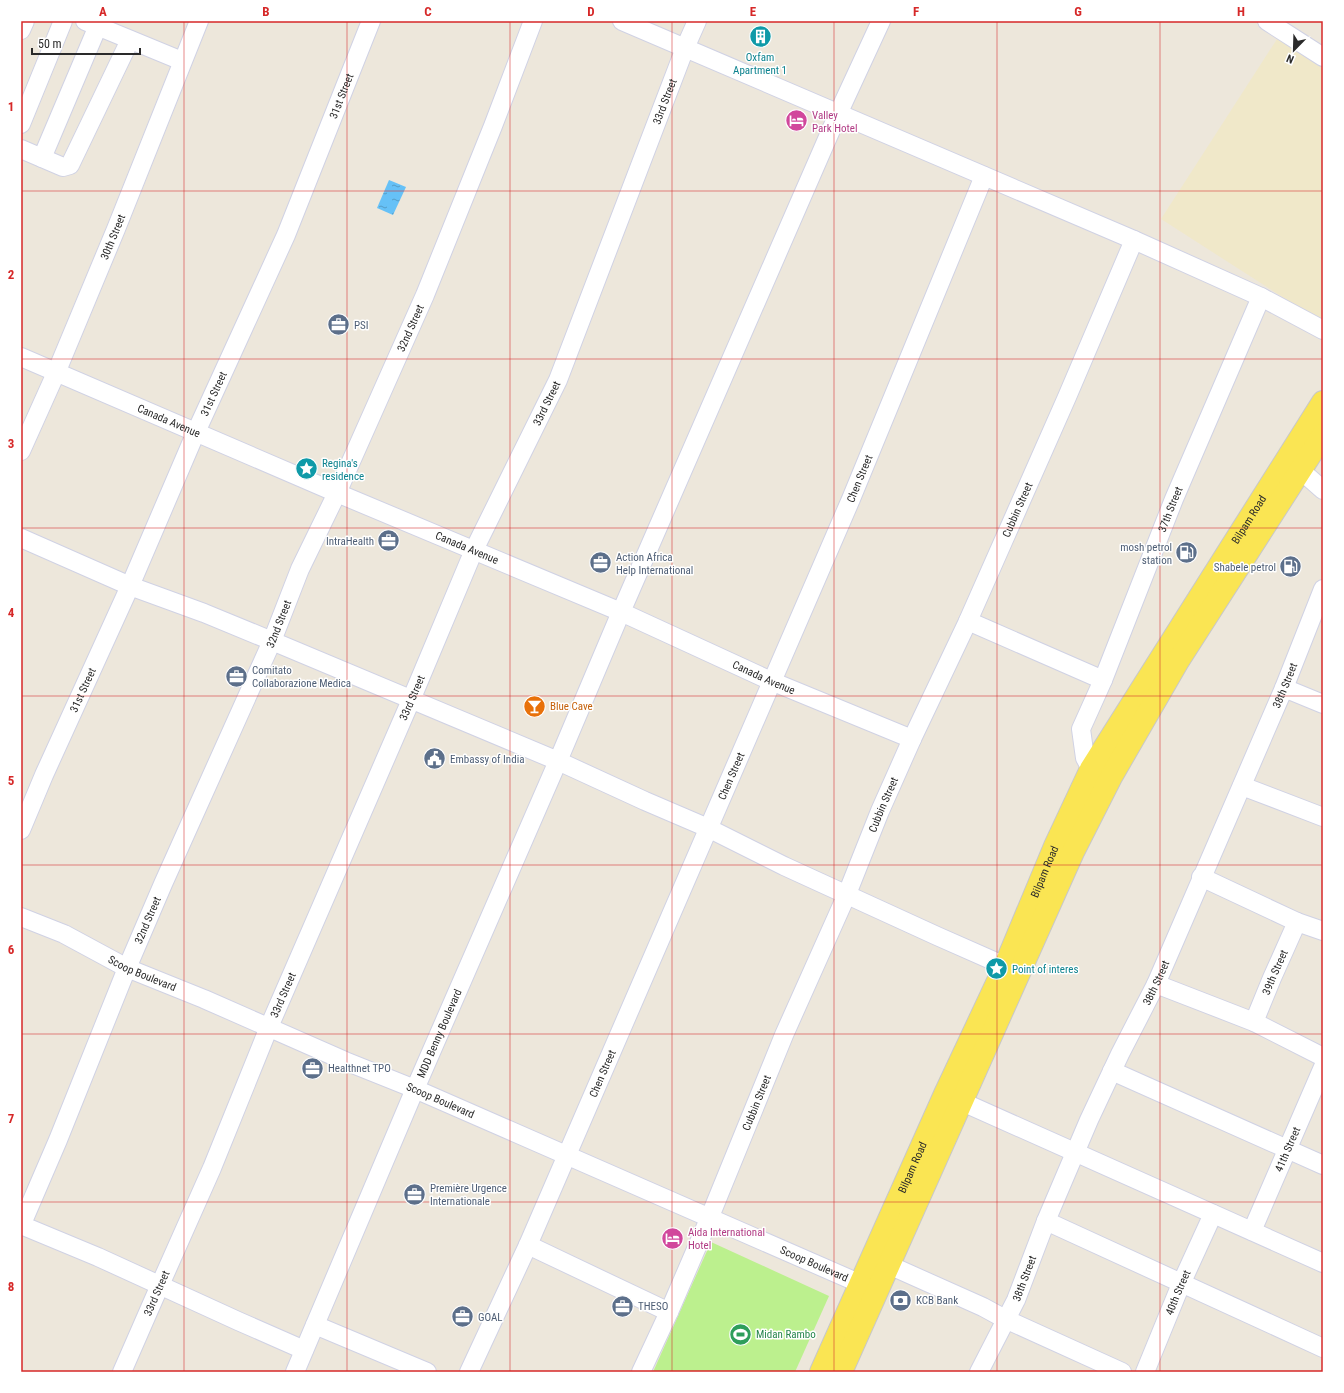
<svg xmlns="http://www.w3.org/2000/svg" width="1344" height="1393" font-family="'Roboto Condensed',sans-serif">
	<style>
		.education { fill: #f0e8c9 }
		.pitch { fill: #bcf08e }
		.water { fill: url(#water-ripples) }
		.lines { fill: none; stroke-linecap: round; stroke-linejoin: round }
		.minor-casing { stroke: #d0d2e4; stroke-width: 20 }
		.major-casing { stroke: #c8c8c8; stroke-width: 24 }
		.minor { stroke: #fff; stroke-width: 18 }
		.major { stroke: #fae553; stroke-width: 22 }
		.grid { fill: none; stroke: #d62828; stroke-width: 1; stroke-opacity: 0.55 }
		.labels { text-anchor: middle; stroke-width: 3; stroke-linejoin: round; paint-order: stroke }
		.culture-label { font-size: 11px; fill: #0d838f; stroke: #fff; text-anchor: start }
		.street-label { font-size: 11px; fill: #2a2a2a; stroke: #fff }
		.hotel-label { font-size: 11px; fill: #b23c85; stroke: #fff; text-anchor: start }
		.service-label { font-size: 11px; fill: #4e5e75; stroke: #fff; text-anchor: start }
		.food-label { font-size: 11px; fill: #c56008; stroke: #fff; text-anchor: start }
		.leisure-label { font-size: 11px; fill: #27864d; stroke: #fff; text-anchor: start }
		.neatline { fill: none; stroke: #d62828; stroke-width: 1.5 }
		.grid-label { font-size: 13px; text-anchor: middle; font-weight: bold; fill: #d62828 }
	</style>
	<defs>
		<pattern id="water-ripples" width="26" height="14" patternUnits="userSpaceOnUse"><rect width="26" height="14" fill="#66c1f7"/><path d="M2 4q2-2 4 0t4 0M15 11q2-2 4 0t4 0" fill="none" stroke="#549dc8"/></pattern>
	</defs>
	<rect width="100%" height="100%" fill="#ede7db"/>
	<polygon class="education" points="1279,36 1323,64 1323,323 1161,219"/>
	<polygon class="pitch" points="711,1242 829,1296 795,1372 653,1372"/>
	<polygon class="water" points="389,180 406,187 393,215 377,208"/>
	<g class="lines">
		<defs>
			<g id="minor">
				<polyline points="85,21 182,61"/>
				<polyline points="622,21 1134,240 1261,297 1323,330"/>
				<polyline points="1267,21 1323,57"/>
				<polyline points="21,30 25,21"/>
				<polyline points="21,124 63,21"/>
				<polyline points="21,149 63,167 70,165 130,40"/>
				<polyline points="42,158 100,21"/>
				<path id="s1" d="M21 357 337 493 621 612 771 681 912 739"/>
				<path id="s2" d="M21 451 56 373 116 229 199 21"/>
				<polyline points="1290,461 1323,490"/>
				<polyline points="21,538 130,586 204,613 272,641 558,761 645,801 708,828 784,866 937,936 1005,966"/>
				<polyline points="968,621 1103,680"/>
				<polyline points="1284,688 1323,704"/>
				<path id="s3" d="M1091 769 1085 758 1081 729 1103 680 1174 499 1261 297"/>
				<polyline points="1242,786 1323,817"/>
				<path id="s4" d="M21 830 44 775 130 586 196 432 286 235 371 21"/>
				<polyline points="1201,877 1297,922 1323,931"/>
				<path id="s5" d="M21 917 64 934 127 968 204 999 345 1061 415 1089 861 1284"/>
				<polyline points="1156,984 1254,1022 1323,1057"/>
				<path id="s6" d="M1254 1022 1272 978 1297 922"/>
				<polyline points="1112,1071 1323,1165"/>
				<polyline points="949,1096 1323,1263"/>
				<polyline points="1046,1221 1323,1348"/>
				<polyline points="21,1225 98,1257 238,1321 304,1350"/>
				<path id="s7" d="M21 1226 58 1140 127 968 163 884 272 641 300 569 337 493 425 295 493 126 533 21"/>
				<path id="s8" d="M1252 1231 1323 1067"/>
				<polyline points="528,1245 669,1312"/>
				<polyline points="889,1265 983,1307 1005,1319 1122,1372"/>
				<polyline points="315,1325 427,1372"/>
				<path id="s9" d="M122 1372 160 1285 212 1168 269 1027 411 700 474 550 558 380 685 48 697 21"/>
				<path id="s10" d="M295 1372 415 1089 558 761 621 612 838 114 881 21"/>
				<path id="s11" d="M469 1372 528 1245 851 499 984 176"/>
				<path id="s12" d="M641 1372 669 1312 709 1219 784 1035 847 894 880 811 912 739 968 621 1067 397 1134 240"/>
				<path id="s13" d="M979 1372 1016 1300 1046 1221 1089 1120 1120 1054 1156 984 1284 688 1323 589"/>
				<path id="s14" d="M1145 1372 1181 1284 1213 1214"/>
			</g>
			<g id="major">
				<path id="s15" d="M821 1372 945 1094 1005 966 1055 846 1091 769 1323 402"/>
				<polyline points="841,1372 1073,852 1111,777 1178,661 1323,435"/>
			</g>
		</defs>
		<use href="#minor" class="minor-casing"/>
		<use href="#major" class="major-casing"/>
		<use href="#minor" class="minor"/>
		<use href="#major" class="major"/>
	</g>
	<path class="grid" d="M184 21V1372M347 21V1372M510 21V1372M672 21V1372M834 21V1372M997 21V1372M1160 21V1372M21 191H1323M21 359H1323M21 528H1323M21 696H1323M21 865H1323M21 1034H1323M21 1202H1323"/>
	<defs>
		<symbol id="building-disc" viewBox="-11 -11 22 22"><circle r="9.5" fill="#0f9aa8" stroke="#fff"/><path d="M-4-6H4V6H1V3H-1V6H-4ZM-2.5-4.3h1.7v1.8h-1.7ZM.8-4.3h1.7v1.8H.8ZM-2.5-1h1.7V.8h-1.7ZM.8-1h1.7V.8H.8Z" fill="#fff"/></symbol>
		<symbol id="hotel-disc" viewBox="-11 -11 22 22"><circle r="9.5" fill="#d1479c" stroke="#fff"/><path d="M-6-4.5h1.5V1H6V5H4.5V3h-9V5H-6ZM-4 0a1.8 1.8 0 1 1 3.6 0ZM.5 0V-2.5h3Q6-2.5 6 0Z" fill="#fff"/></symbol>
		<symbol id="office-disc" viewBox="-11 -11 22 22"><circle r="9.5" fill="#5c6f8a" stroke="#fff"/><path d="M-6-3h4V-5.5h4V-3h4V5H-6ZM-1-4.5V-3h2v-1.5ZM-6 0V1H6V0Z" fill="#fff"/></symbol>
		<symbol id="sight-disc" viewBox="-11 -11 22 22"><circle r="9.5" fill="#0f9aa8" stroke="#fff"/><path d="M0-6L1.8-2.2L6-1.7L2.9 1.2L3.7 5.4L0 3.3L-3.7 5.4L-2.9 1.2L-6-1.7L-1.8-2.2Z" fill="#fff"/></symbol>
		<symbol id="fuel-disc" viewBox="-11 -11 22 22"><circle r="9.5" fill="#5c6f8a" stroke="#fff"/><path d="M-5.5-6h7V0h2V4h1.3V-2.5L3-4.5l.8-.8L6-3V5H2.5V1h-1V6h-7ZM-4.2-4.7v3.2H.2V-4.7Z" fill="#fff"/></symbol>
		<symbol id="bar-disc" viewBox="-11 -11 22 22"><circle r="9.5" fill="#e8710a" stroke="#fff"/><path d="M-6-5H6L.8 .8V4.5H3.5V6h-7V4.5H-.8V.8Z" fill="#fff"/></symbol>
		<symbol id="civic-disc" viewBox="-11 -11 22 22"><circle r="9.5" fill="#5c6f8a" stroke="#fff"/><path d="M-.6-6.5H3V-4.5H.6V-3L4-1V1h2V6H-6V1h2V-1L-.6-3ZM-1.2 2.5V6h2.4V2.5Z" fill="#fff"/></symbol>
		<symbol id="bank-disc" viewBox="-11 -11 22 22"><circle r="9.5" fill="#5c6f8a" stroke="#fff"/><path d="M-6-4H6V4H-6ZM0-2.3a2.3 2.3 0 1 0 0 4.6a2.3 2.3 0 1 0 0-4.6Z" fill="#fff"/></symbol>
		<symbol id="stadium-disc" viewBox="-11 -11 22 22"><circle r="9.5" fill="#2e9e5b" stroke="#fff"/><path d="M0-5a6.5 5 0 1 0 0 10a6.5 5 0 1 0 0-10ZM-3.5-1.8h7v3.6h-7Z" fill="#fff"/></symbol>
	</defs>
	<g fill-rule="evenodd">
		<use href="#building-disc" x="748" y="24" width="25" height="25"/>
		<use href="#hotel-disc" x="784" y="108" width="25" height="25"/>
		<use href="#office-disc" x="326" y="312" width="25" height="25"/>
		<use href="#sight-disc" x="294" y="456" width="25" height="25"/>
		<use href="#office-disc" x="376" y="528" width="25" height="25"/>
		<use href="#fuel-disc" x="1174" y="540" width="25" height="25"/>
		<use href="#office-disc" x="588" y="550" width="25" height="25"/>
		<use href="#fuel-disc" x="1278" y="554" width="25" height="25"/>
		<use href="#office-disc" x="224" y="664" width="25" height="25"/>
		<use href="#bar-disc" x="522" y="694" width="25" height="25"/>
		<use href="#civic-disc" x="422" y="746" width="25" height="25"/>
		<use href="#sight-disc" x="984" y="956" width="25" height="25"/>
		<use href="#office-disc" x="300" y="1056" width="25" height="25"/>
		<use href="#office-disc" x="402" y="1182" width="25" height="25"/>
		<use href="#hotel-disc" x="660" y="1226" width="25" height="25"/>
		<use href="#bank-disc" x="888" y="1288" width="25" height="25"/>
		<use href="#office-disc" x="610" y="1294" width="25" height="25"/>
		<use href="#office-disc" x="450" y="1304" width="25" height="25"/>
		<use href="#stadium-disc" x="728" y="1322" width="25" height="25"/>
	</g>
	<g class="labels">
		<g class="culture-label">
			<text x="760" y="61" text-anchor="middle">Oxfam<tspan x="760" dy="13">Apartment 1</tspan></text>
			<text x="322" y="467">Regina's<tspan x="322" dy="13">residence</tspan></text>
			<text x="1012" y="973">Point of interes</text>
		</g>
		<g class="street-label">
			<text dy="4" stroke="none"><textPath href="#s4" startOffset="801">31st Street</textPath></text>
			<text dy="4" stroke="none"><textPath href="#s9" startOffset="1382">33rd Street</textPath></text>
			<text dy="4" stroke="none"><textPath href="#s2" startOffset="233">30th Street</textPath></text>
			<text dy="4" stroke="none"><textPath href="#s7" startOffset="979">32nd Street</textPath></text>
			<text dy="4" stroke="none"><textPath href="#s4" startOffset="477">31st Street</textPath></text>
			<text dy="4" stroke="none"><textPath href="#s9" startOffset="1058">33rd Street</textPath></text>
			<text dy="4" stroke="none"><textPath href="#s1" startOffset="161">Canada Avenue</textPath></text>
			<text dy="4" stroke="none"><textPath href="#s11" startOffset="975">Chen Street</textPath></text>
			<text dy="4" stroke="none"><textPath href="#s12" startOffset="941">Cubbin Street</textPath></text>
			<text dy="4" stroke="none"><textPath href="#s3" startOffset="279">37th Street</textPath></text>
			<text dy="4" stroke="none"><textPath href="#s15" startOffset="956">Bilpam Road</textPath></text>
			<text dy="4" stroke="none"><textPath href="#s1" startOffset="485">Canada Avenue</textPath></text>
			<text dy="4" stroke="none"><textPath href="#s7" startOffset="655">32nd Street</textPath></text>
			<text dy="4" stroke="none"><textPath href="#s1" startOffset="809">Canada Avenue</textPath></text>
			<text dy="4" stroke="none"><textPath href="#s13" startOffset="752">38th Street</textPath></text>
			<text dy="4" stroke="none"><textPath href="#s4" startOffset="153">31st Street</textPath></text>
			<text dy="4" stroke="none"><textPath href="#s9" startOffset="734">33rd Street</textPath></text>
			<text dy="4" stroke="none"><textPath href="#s11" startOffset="651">Chen Street</textPath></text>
			<text dy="4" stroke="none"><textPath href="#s12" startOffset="617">Cubbin Street</textPath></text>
			<text dy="4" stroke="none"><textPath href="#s15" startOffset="548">Bilpam Road</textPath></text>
			<text dy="4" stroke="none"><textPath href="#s7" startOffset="331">32nd Street</textPath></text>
			<text dy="4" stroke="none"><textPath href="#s6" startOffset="54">39th Street</textPath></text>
			<text dy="4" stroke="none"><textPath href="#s5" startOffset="134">Scoop Boulevard</textPath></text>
			<text dy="4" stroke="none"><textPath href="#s13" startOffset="428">38th Street</textPath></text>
			<text dy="4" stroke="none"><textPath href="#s9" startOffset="410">33rd Street</textPath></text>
			<text dy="4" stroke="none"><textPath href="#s10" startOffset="368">MDD Benny Boulevard</textPath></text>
			<text dy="4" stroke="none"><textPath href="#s11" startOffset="327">Chen Street</textPath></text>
			<text dy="4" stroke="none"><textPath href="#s5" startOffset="458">Scoop Boulevard</textPath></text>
			<text dy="4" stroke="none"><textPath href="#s12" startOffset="293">Cubbin Street</textPath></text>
			<text dy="4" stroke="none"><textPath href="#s8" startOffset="89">41th Street</textPath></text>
			<text dy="4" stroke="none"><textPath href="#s15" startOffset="224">Bilpam Road</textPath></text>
			<text dy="4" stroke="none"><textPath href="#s5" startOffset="866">Scoop Boulevard</textPath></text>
			<text dy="4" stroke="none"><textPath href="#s13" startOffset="104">38th Street</textPath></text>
			<text dy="4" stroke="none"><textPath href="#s14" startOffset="86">40th Street</textPath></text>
			<text dy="4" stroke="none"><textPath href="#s9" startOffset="86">33rd Street</textPath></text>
		</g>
		<g class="hotel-label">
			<text x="812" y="119">Valley<tspan x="812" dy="13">Park Hotel</tspan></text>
			<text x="688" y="1236">Aida International<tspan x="688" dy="13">Hotel</tspan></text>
		</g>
		<g class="service-label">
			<text x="354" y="329">PSI</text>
			<text x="374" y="545" text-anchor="end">IntraHealth</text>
			<text x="1172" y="551" text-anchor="end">mosh petrol<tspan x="1172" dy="13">station</tspan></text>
			<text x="616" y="561">Action Africa<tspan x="616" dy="13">Help International</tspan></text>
			<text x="1276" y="571" text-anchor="end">Shabele petrol</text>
			<text x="252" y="674">Comitato<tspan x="252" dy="13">Collaborazione Medica</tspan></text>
			<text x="450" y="763">Embassy of India</text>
			<text x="328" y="1072">Healthnet TPO</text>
			<text x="430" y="1192">Première Urgence<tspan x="430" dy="13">Internationale</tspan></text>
			<text x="916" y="1304">KCB Bank</text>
			<text x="638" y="1310">THESO</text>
			<text x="478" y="1321">GOAL</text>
		</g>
		<g class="food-label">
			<text x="550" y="710">Blue Cave</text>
		</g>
		<g class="leisure-label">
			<text x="756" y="1338">Midan Rambo</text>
		</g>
	</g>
	<rect width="1344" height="1393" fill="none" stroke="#ffffff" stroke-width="44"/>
	<g transform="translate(1294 50) rotate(203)" stroke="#ffffff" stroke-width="3" paint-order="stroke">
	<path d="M0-3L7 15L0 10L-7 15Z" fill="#2a2a2a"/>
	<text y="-6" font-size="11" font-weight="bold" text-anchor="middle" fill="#2a2a2a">N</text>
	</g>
	<path d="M32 48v6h108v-6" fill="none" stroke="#2a2a2a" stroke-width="2"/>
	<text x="38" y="48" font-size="12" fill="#2a2a2a" stroke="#ffffff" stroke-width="3" paint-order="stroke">50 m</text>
	<rect x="22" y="22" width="1300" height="1349" class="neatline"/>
	<g class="grid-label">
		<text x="103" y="16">A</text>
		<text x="266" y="16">B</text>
		<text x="428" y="16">C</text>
		<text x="591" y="16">D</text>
		<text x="753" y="16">E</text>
		<text x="916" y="16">F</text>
		<text x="1078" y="16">G</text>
		<text x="1241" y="16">H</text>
		<text x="11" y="111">1</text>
		<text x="11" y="279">2</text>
		<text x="11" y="448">3</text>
		<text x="11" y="617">4</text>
		<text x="11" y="785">5</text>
		<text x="11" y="954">6</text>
		<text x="11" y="1123">7</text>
		<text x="11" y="1291">8</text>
	</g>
</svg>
